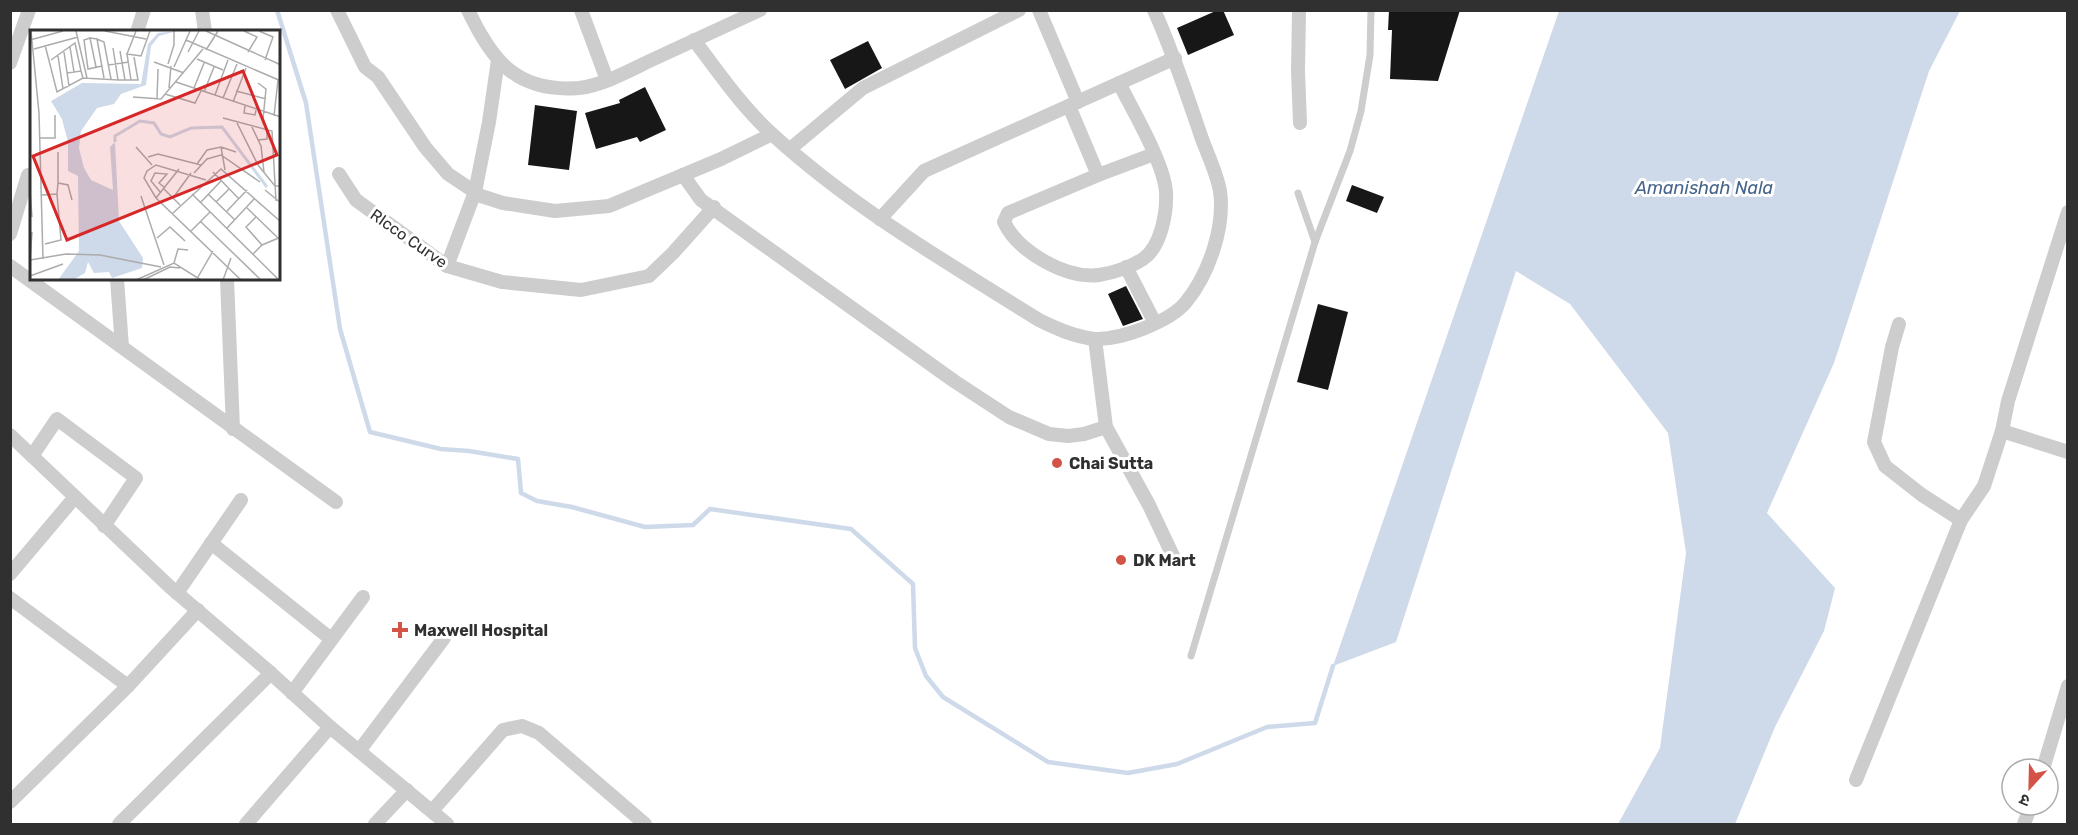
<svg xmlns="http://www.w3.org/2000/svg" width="2078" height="835" font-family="Rubik,'Noto Sans Devanagari',sans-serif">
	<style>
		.water { fill: #cedae9 }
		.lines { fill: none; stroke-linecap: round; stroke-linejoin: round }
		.stream { stroke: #cedae9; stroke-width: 4.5 }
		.building { fill: #171717 }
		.lane { stroke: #cdcdcd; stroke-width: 7 }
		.street { stroke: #cdcdcd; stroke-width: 14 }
		.poi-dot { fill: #d35446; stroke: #fff; stroke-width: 2 }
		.labels { text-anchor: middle; stroke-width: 6; stroke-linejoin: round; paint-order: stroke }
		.street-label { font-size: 16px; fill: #303030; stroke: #fff }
		.poi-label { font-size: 16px; font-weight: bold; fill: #303030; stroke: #fff; text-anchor: start }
		.water-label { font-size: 18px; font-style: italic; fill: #46648a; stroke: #fff }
		.inset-river { fill: none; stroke: #cedae9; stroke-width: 3 }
		.inset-road { fill: none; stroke: #acacac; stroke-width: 1.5 }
		.view { fill: #d62828; fill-opacity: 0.15; stroke: #d62828; stroke-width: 3 }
		.inset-edge { fill: none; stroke: #303030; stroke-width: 3 }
	</style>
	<rect width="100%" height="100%" fill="#fff"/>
	<polygon class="water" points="1559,11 1960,11 1929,71 1834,363 1767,513 1835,588 1824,631 1775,727 1735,824 1618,824 1660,748 1686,553 1668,433 1570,304 1516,271 1396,642 1333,666"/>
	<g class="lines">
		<polyline class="stream" points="277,10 306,103 340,329 370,432 441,449 469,451 518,459 521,493 537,501 572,507 645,527 693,525 710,509 851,529 913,584 915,648 926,676 943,697 1048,762 1128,773 1177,764 1267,727 1315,723 1333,666"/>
	</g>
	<g class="building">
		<polygon points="1218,10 1223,10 1234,35 1188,55 1177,28"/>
		<polygon points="1389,10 1460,10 1438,81 1390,79 1392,30 1388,30"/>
		<polygon points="868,41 882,68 845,89 830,60"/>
		<polygon points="645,87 666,130 640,142 637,137 596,149 585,113 620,103 619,100"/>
		<polygon points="535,105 577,111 569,170 528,165"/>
		<polygon points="1352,185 1384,197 1377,213 1346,201"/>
		<polygon points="1126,286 1143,319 1123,326 1108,294"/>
		<polygon points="1318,304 1348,312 1328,390 1297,382"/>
	</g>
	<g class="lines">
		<g class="lane">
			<polyline points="1298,193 1315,242"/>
			<polyline points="1191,656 1315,242 1350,151 1361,111 1370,55 1371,10"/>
		</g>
		<g class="street">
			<polyline points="202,10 205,32"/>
			<polyline points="337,10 365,67 378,77 425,147 448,174 481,196 503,203 555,211 609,206 721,159 772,134"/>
			<path d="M468 10C492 61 517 93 579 88 605 85 632 69 656 58 690 42 725 26 760 10"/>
			<polyline points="581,10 607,80"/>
			<polyline points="1039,10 1078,102"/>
			<polyline points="1299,10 1298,71 1300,123"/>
			<polyline points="137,32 144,10"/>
			<path d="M694 40C719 73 742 107 773 135 853 208 948 263 1039 320 1057 329 1075 337 1095 339 1120 340 1170 322 1186 302 1209 274 1225 227 1220 191 1217 174 1208 155 1202 139 1187 95 1173 52 1154 10"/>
			<polyline points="10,63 29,10"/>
			<path d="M1069 106 1098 175 1008 213 1004 222C1018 252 1066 279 1099 275 1113 273 1131 267 1143 259 1161 247 1167 213 1166 192 1164 163 1133 111 1119 83"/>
			<polyline points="790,149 863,88 1019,10"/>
			<polyline points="339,174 356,200 447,266 502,282 581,290 649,276 673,253 714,207"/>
			<polyline points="683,175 701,200 954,381 1009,417 1049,434 1068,436 1084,434 1106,427"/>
			<polyline points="1098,175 1154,154"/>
			<polyline points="2068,212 2008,401 2002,431 2068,452"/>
			<polyline points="880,219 924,171 1175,58"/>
			<polyline points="10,234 28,175 32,176"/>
			<polyline points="10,266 336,502"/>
			<polyline points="447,266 475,192 489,122 498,60"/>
			<polyline points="1126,267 1155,323"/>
			<polyline points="117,279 122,347"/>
			<polyline points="227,279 233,429"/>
			<polyline points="1899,324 1892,347 1874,442 1885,466 1922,495 1961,520 1984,486 2002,431"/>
			<polyline points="1095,339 1106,427 1149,505 1174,558"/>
			<polyline points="10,435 170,587 265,668 330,727 447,824"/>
			<polyline points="32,456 57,419 136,478 104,526"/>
			<polyline points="211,543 331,639"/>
			<polyline points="10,574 75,497"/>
			<polyline points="177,593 241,500"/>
			<polyline points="10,598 128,686"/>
			<polyline points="292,693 363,597"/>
			<polyline points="359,751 444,638"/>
			<polyline points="2043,769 2068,686"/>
			<polyline points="1856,780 1961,520"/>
			<polyline points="10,802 128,686 198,610"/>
			<polyline points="432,811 503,730 522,726 539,733 645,824"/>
			<polyline points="119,824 271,673"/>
			<polyline points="246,824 330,727"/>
			<polyline points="375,824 407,790"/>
			<polyline points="2024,824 2031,805"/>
		</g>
	</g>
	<g class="poi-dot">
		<circle cx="1057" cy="463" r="6"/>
		<circle cx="1121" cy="560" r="6"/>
		<path d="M397 621h6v6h6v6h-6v6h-6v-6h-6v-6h6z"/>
	</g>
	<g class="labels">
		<g class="street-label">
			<text transform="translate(409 238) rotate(35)" y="6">RIcco Curve</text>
		</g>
		<g class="poi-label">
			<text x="1069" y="469">Chai Sutta</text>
			<text x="1133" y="566">DK Mart</text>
			<text x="414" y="636">Maxwell Hospital</text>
		</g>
		<g class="water-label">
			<text x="1704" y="194">Amanishah Nala</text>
		</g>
	</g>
	<g transform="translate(30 30)">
		<rect width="250" height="250" fill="#fff"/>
		<path d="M147 1 129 6 121 16 116 55 91 64 84 74 67 78 51 101 49 118 54 138 61 150 83 160 80 117 85 112 89 191 113 228 112 238 82 248 79 242 64 243 58 232 55 243 43 250H28L49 221 48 146 38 141V112L32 89 21 71 52 53 111 54 118 14 128 3Z" fill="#cedae9"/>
		<path class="inset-river" d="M85 112V106L110 91 124 93 131 104 140 107 161 98 192 97 237 157"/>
		<path class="inset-road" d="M1 1 9 83 13 229M46 1 57 48M75 1 116 9M176 1 251 35M214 1 227 7 218 22M229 1 243 7 235 30M60 8 54 10 58 39 72 36M0 10 33 1M156 10 251 51M15 15 27 62 53 48 88 50 83 18M40 17 44 42M4 19 48 7M176 20 188 1M34 22 39 56M158 22 169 1M97 24 106 1M28 26 33 59M167 29 193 40M21 30 45 13 51 41M124 32 154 43M138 34 144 15V1M78 35 99 32M66 37 60 8 67 9M144 37 160 1M37 43 51 41 53 48M74 48 67 9 74 12 81 49M88 50H95L90 21M95 50H108L104 27M101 50 97 24 111 26 120 1M146 52 251 87M228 53 236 59 233 89M139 58 141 36M164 58 174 33M206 61 236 69M174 62 184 37M135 64 165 73 171 61M185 65 198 30M103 67 131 69 173 19M193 68 207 34M127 69 128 39M203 72 216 38M215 76 214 83 225 85 226 80M244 86 248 50M193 88 242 101 246 171M206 91 228 135 245 156H251M221 95 231 116 234 142M9 108H25V85M228 110 237 109V99M106 117 122 135M191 117 195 140M28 122V153M118 127 128 124 171 135M167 134 177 120 191 117 206 122M183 142 209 169M164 143 177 129 191 125 230 152M176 150 126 135 117 141 114 148 126 168 211 250M134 159 150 175M235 160 251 173M0 161 2 187M131 163 121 151 125 143 137 144 129 153 135 158M27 164 28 153 38 155 42 170M162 164 249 250M178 164 205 190M12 165 27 164 31 210 15 214M111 166 134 235M126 168 149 139M143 168 161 143M186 172 199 159M170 173 191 151M217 178 248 208M197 181 217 160M143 183 191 139 251 192M226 187 216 197 232 215M170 191 231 250M197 198 225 168M161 201 180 182M127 208 140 197 155 211M223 224 232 215 251 207M0 230 36 224 70 225 131 237M0 230 2 202M144 233 148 219 158 220M0 246 33 234M168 247 183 221M106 250 144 233 171 250M113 250 140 237 150 238M193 250 201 228"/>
		<path class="view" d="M213 41 247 125 37 210 3 126Z"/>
		<rect width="250" height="250" class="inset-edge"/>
	</g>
	<rect width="2078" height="835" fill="none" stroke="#303030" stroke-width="24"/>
	<g transform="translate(2030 787) rotate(202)"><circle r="28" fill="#ffffff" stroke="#acacac" stroke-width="1.5"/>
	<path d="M0-4.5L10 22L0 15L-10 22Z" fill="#d35446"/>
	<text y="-9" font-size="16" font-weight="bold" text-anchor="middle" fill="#303030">उ</text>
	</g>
</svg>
